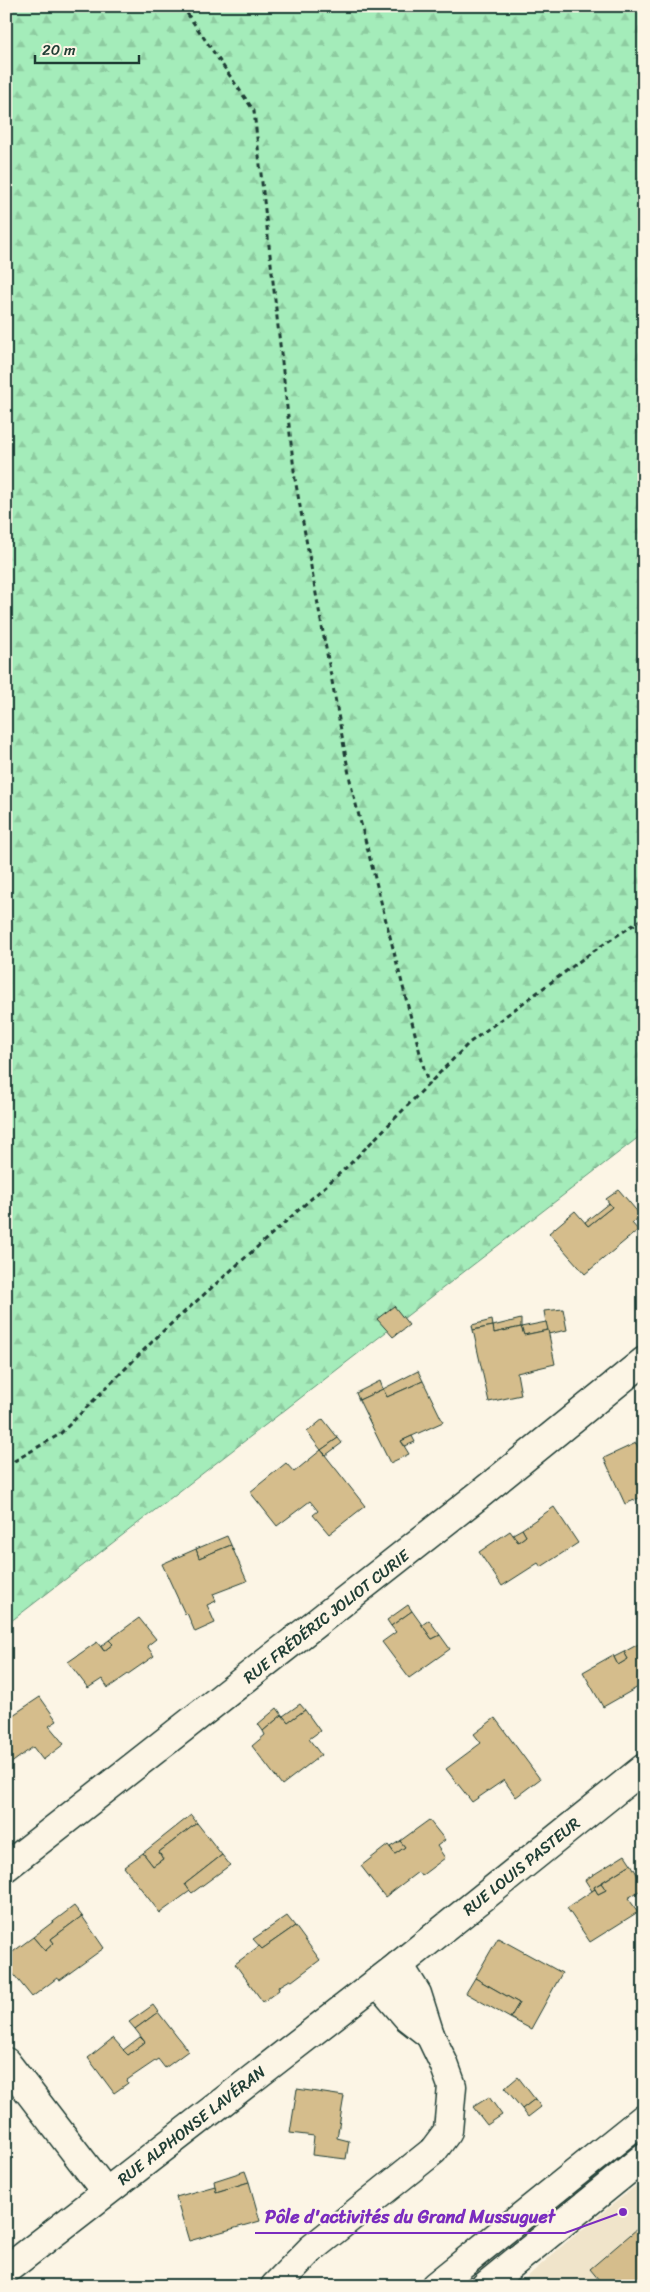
<svg xmlns="http://www.w3.org/2000/svg" width="650" height="2292" font-family="Sriracha,sans-serif">
	<style>
		.built { fill: #f0e4ca }
		.forest { fill: url(#forest-firs); stroke: #629477 }
		.building { fill: #d5bd8c; stroke: #1f3d34 }
		.lines { fill: none; stroke-linecap: round; stroke-linejoin: round }
		.street-casing { stroke: #1f3d34; stroke-width: 31 }
		.secondary-casing { stroke: #1f3d34; stroke-width: 31 }
		.path { stroke: #1f3d34; stroke-width: 3; stroke-dasharray: 5 4; stroke-linecap: butt }
		.street { stroke: #fcf5e5; stroke-width: 28 }
		.secondary { stroke: #fcf5e5; stroke-width: 28 }
		.labels { text-anchor: middle; stroke-width: 4.5; stroke-linejoin: round; paint-order: stroke }
		.street-label { font-size: 16px; fill: #1f3d34; stroke: #fcf5e5 }
		.leader { fill: none; stroke: #7b2cbf; stroke-width: 2 }
		.callout-dot { fill: #7b2cbf; stroke: #fcf5e5; stroke-width: 2 }
		.callout-label { font-size: 18px; text-anchor: middle; font-weight: bold; fill: #7b2cbf; stroke: #fcf5e5; stroke-width: 4.5; stroke-linejoin: round; paint-order: stroke }
	</style>
	<defs>
		<pattern id="forest-firs" width="22" height="20" patternUnits="userSpaceOnUse" patternTransform="scale(1.25)"><rect width="22" height="20" fill="#a4ecba"/><path d="M5 1l3.5 6h-7zM16 11l3.5 6h-7z" fill="#8dcba0"/></pattern>
	</defs>
	<rect width="100%" height="100%" fill="#fcf5e5"/>
	<filter id="ink" filterUnits="userSpaceOnUse"><feTurbulence type="fractalNoise" baseFrequency=".02" numOctaves="2"/><feDisplacementMap in="SourceGraphic" scale="10" xChannelSelector="R" yChannelSelector="G"/><feConvolveMatrix kernelMatrix="1 2 1 2 8 2 1 2 1" color-interpolation-filters="sRGB"/></filter>
	<g filter="url(#ink)">
		<polygon class="built" points="644,2179 644,2286 517,2286 563,2245"/>
		<polygon class="forest" points="6,6 644,6 644,1133 6,1625"/>
		<g class="building">
			<polygon points="619,1190 641,1216 632,1223 638,1230 585,1274 549,1233 575,1211 588,1226 612,1207 606,1199"/>
			<polygon points="609,1203 612,1207 588,1226 585,1222"/>
			<polygon points="394,1306 409,1325 393,1337 377,1319"/>
			<polygon points="563,1309 567,1330 548,1334 544,1311"/>
			<polygon points="521,1319 521,1327 494,1333 493,1326"/>
			<polygon points="492,1320 493,1326 473,1330 472,1325"/>
			<polygon points="546,1322 548,1330 524,1335 521,1327"/>
			<polygon points="493,1326 494,1333 521,1327 524,1335 548,1330 555,1364 517,1373 521,1395 489,1402 473,1330"/>
			<polygon points="418,1371 423,1381 387,1397 383,1389"/>
			<polygon points="380,1381 383,1389 359,1400 356,1393"/>
			<polygon points="423,1381 443,1422 401,1441 409,1454 390,1463 359,1400 383,1389 387,1397"/>
			<polygon points="323,1419 338,1438 321,1450 307,1432"/>
			<polygon points="412,1436 415,1442 405,1446 401,1441"/>
			<polygon points="338,1438 342,1443 326,1455 321,1450"/>
			<polygon points="636,1443 644,1458 644,1496 625,1504 604,1458"/>
			<polygon points="321,1450 365,1506 329,1534 313,1515 318,1511 310,1501 277,1526 250,1492 286,1463 294,1472"/>
			<polygon points="554,1507 578,1543 541,1567 538,1563 502,1586 479,1552 510,1531 518,1542 526,1536 522,1529"/>
			<polygon points="522,1529 526,1536 518,1542 513,1534"/>
			<polygon points="227,1536 231,1545 199,1558 196,1549"/>
			<polygon points="231,1545 247,1581 213,1594 216,1601 207,1605 215,1623 195,1632 187,1613 185,1614 162,1564 196,1549 199,1558"/>
			<polygon points="408,1605 412,1611 391,1626 387,1620"/>
			<polygon points="412,1611 432,1639 440,1635 450,1649 409,1678 382,1642 396,1632 391,1626"/>
			<polygon points="139,1618 156,1639 147,1646 154,1656 108,1688 102,1679 88,1688 68,1662 97,1642 104,1651 113,1644 109,1640"/>
			<polygon points="429,1620 440,1635 432,1639 422,1625"/>
			<polygon points="109,1640 113,1644 104,1651 101,1646"/>
			<polygon points="644,1641 644,1690 640,1686 603,1707 583,1672 613,1655 618,1665 628,1659 624,1652"/>
			<polygon points="624,1652 628,1659 618,1665 614,1657"/>
			<polygon points="40,1697 57,1721 49,1726 64,1744 43,1760 33,1747 6,1767 6,1715 10,1717"/>
			<polygon points="300,1704 305,1710 288,1722 283,1716"/>
			<polygon points="277,1708 282,1715 263,1731 258,1724"/>
			<polygon points="305,1710 320,1731 309,1739 321,1755 282,1785 252,1746 265,1735 263,1731 282,1715 288,1722"/>
			<polygon points="495,1718 540,1779 516,1797 504,1780 472,1802 446,1769 481,1743 474,1734"/>
			<polygon points="191,1815 197,1823 159,1852 163,1859 153,1866 143,1853"/>
			<polygon points="429,1820 445,1840 437,1846 445,1858 421,1876 418,1872 385,1897 361,1866 388,1845 395,1854 405,1847 400,1841"/>
			<polygon points="197,1823 222,1855 185,1884 190,1891 160,1913 124,1867 143,1853 153,1866 163,1859 159,1852"/>
			<polygon points="400,1841 405,1847 395,1854 390,1847"/>
			<polygon points="222,1855 230,1865 192,1893 190,1891 185,1884"/>
			<polygon points="625,1855 631,1864 594,1887 595,1889 592,1891 585,1880"/>
			<polygon points="631,1864 644,1886 644,1888 628,1898 638,1912 590,1942 567,1908 595,1889 598,1894 606,1890 601,1883"/>
			<polygon points="601,1883 606,1890 598,1894 594,1887"/>
			<polygon points="74,1906 82,1916 51,1939 54,1943 45,1951 33,1937"/>
			<polygon points="82,1916 104,1948 60,1980 57,1978 32,1997 6,1965 6,1957 33,1937 45,1951 54,1943 51,1939"/>
			<polygon points="287,1916 295,1926 262,1949 253,1939"/>
			<polygon points="295,1926 320,1960 292,1981 290,1980 278,1987 279,1990 263,2002 235,1964 259,1946 262,1949"/>
			<polygon points="498,1938 562,1973 531,2029 510,2018 519,2003 475,1978"/>
			<polygon points="475,1978 519,2003 510,2018 466,1993"/>
			<polygon points="153,2005 158,2012 135,2029 129,2022"/>
			<polygon points="158,2012 188,2051 165,2068 158,2059 127,2080 128,2083 114,2093 88,2058 113,2038 128,2055 145,2042 135,2029"/>
			<polygon points="140,2037 145,2042 128,2055 123,2050"/>
			<polygon points="518,2077 535,2099 522,2109 505,2088"/>
			<polygon points="297,2089 344,2096 337,2138 349,2141 346,2159 312,2155 314,2136 290,2133"/>
			<polygon points="489,2097 502,2115 487,2125 473,2107"/>
			<polygon points="535,2099 541,2107 528,2117 522,2109"/>
			<polygon points="245,2171 249,2182 216,2192 214,2181"/>
			<polygon points="249,2182 260,2221 189,2241 176,2197 215,2186 216,2192"/>
			<polygon points="644,2223 644,2286 604,2286 590,2269"/>
		</g>
		<g class="lines">
			<defs>
				<g id="street">
					<polyline points="6,1867 479,1495 644,1361"/>
					<polyline points="377,1982 407,2017 430,2035 417,1994 399,1965"/>
					<polyline points="6,2062 105,2191"/>
					<polyline points="6,2270 399,1965 644,1768"/>
					<polyline points="275,2286 311,2249 433,2151 448,2131 452,2086 444,2064 430,2035"/>
				</g>
				<g id="secondary">
					<polyline points="435,2286 644,2118"/>
					<polyline points="485,2286 644,2157"/>
				</g>
			</defs>
			<use href="#street" class="street-casing"/>
			<use href="#secondary" class="secondary-casing"/>
			<g class="path">
				<polyline points="182,6 254,111 295,479 351,785 428,1084"/>
				<polyline points="6,1466 60,1434 162,1332 349,1165 469,1043 592,952 644,918"/>
			</g>
			<use href="#street" class="street"/>
			<use href="#secondary" class="secondary"/>
		</g>
	</g>
	<g class="labels">
		<g class="street-label">
			<text transform="translate(326 1616) rotate(-38)" y="6">RUE FRÉDÉRIC JOLIOT CURIE</text>
			<text transform="translate(521 1866) rotate(-39)" y="6">RUE LOUIS PASTEUR</text>
			<text transform="translate(191 2125) rotate(-38)" y="6">RUE ALPHONSE LAVÉRAN</text>
		</g>
	</g>
	<path class="leader" d="M623 2212L565 2233H255"/>
	<circle class="callout-dot" cx="623" cy="2212" r="5"/>
	<g class="callout-label">
		<text x="410" y="2223">Pôle d'activités du Grand Mussuguet</text>
	</g>
	<rect width="650" height="2292" fill="none" stroke="#fcf5e5" stroke-width="25"/>
	<rect x="12" y="12" width="625" height="2267" fill="none" stroke="#1f3d34" stroke-width="2" filter="url(#ink)"/>
	<path d="M35 55v8h104v-8" fill="none" stroke="#1f3d34" stroke-width="2.5"/>
	<text x="42" y="55" font-size="15" fill="#1f3d34" stroke="#fcf5e5" stroke-width="4" paint-order="stroke">20 m</text>
</svg>
